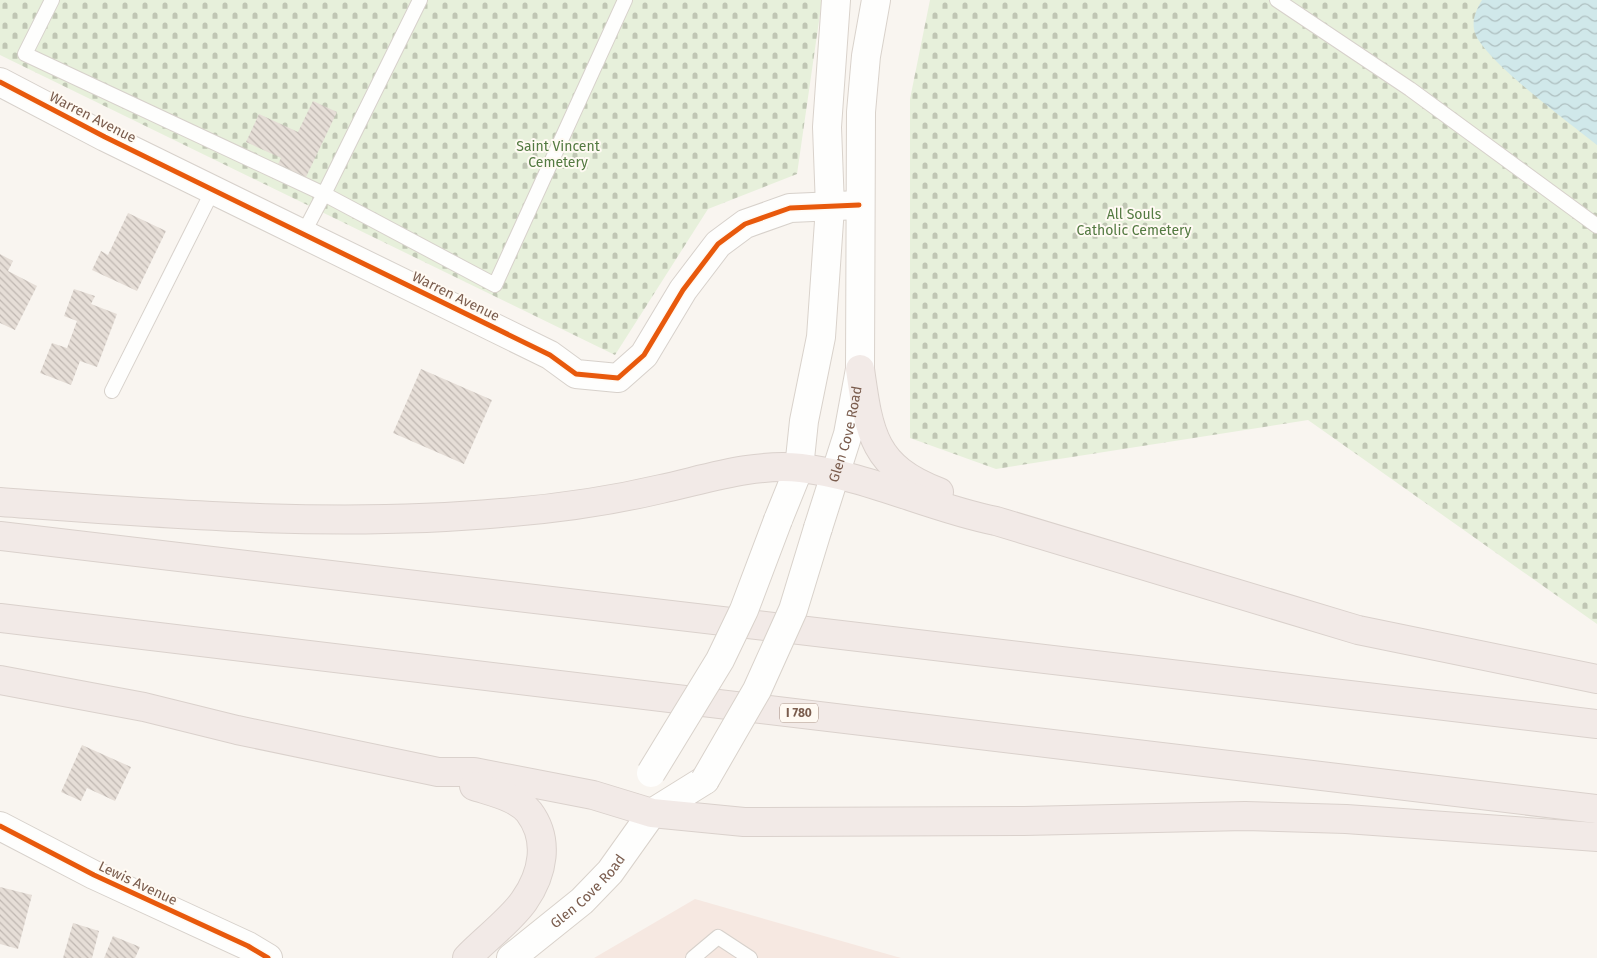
<svg xmlns="http://www.w3.org/2000/svg" width="1597" height="958" font-family="'Fira Sans',sans-serif">
	<style>
		.commercial { fill: #f6e8e1 }
		.cemetery { fill: url(#cemetery-stones) }
		.water { fill: url(#water-waves) }
		.building { fill: url(#building-back-hatch) }
		.lines { fill: none; stroke-linecap: round; stroke-linejoin: round }
		.service-casing { stroke: #d7d1cb; stroke-width: 16 }
		.minor-casing { stroke: #d7d1cb; stroke-width: 30 }
		.secondary-casing { stroke: #d9d2cb; stroke-width: 30 }
		.motorway-casing { stroke: #dad1cc; stroke-width: 30 }
		.service { stroke: #fefefd; stroke-width: 14 }
		.minor { stroke: #fefefd; stroke-width: 28 }
		.secondary { stroke: #fefefd; stroke-width: 28 }
		.motorway { stroke: #f2eae7; stroke-width: 28 }
		.secondary-bridge-casing { stroke: #d9d2cb; stroke-width: 30; stroke-linecap: butt }
		.secondary-bridge { stroke: #fefefd; stroke-width: 28 }
		.cycleway-casing { stroke: #fffaf3; stroke-width: 8 }
		.cycleway { stroke: #e8590c; stroke-width: 5 }
		.labels { text-anchor: middle; stroke-width: 4; stroke-linejoin: round; paint-order: stroke }
		.shield { fill: #fffaf3; stroke: #a28b7f; stroke-width: 1 }
		.shield-label { font-size: 12px; font-weight: bold; fill: #7a5c4d }
		.street-label { font-size: 14px; fill: #7a5c4d; stroke: #fffaf3 }
		.park-label { font-size: 14px; fill: #537a41; stroke: #fffaf3 }
	</style>
	<defs>
		<pattern id="cemetery-stones" width="16" height="16" patternUnits="userSpaceOnUse" patternTransform="scale(1.25)"><rect width="16" height="16" fill="#e7f0db"/><path d="M2 7V4a2 2 0 0 1 4 0v3zM10 15v-3a2 2 0 0 1 4 0v3z" fill="#c0c6b4"/></pattern>
		<pattern id="water-waves" width="16" height="10" patternUnits="userSpaceOnUse" patternTransform="scale(1.25)"><rect width="16" height="10" fill="#d0e8ea"/><path d="M0 5q4-4 8 0t8 0" fill="none" stroke="#aebfc0"/></pattern>
		<pattern id="building-back-hatch" width="6" height="6" patternUnits="userSpaceOnUse" patternTransform="scale(1.25)"><rect width="6" height="6" fill="#e6ded7"/><path d="M-1 5l2 2M0 0l6 6M5-1l2 2" fill="none" stroke="#bfb7b1"/></pattern>
	</defs>
	<rect width="100%" height="100%" fill="#f9f5f0"/>
	<polygon class="commercial" points="695,899 901,958 594,958"/>
	<g class="cemetery">
		<polygon points="0,0 822,0 797,174 708,209 615,355 0,55"/>
		<polygon points="930,0 1597,0 1597,624 1308,420 996,469 910,438 910,99"/>
	</g>
	<path class="water" d="M1482 0H1597V145C1571 124 1484 60 1475 33 1471 21 1476 10 1482 0Z"/>
	<g class="building">
		<polygon points="313,101 337,112 306,177 278,164 281,158 246,142 259,114 298,132"/>
		<polygon points="128,213 166,231 137,291 92,270 101,251 108,255"/>
		<polygon points="0,254 13,261 8,271 37,286 15,330 0,323"/>
		<polygon points="74,289 95,296 91,304 117,314 97,367 80,361 71,385 40,373 52,343 67,348 77,321 64,316"/>
		<polygon points="421,369 492,400 464,464 393,433"/>
		<polygon points="82,745 131,767 115,801 87,788 81,801 61,792"/>
		<polygon points="0,887 32,895 18,949 0,944"/>
		<polygon points="73,923 99,931 92,958 63,958"/>
		<polygon points="113,936 140,947 135,958 104,958"/>
	</g>
	<g class="lines">
		<defs>
			<g id="service">
				<polyline points="52,0 25,54 324,194 303,234"/>
				<polyline points="420,0 324,194 495,285 625,0"/>
				<polyline points="1277,0 1410,89 1597,226"/>
				<polyline points="112,391 213,190"/>
				<polyline points="693,958 718,937 750,958"/>
			</g>
			<g id="minor">
				<polyline points="0,82 105,137 550,355 576,374 618,378 644,355 683,290 718,244 745,224 790,208 859,205"/>
				<polyline points="0,826 94,875 248,946 268,958"/>
			</g>
			<g id="secondary">
				<polyline points="778,520 799,468 804,421 821,337 830,207 827,127 836,0"/>
				<path id="s1" d="M818 528 848 434 860 369 861 112 866 56 876 0"/>
				<path id="s2" d="M511 958 582 901 610 872 652 813 705 780"/>
			</g>
			<g id="motorway">
				<path d="M860 369C869 433 873 467 939 492"/>
				<path d="M0 502C166 514 335 528 501 513 554 509 610 501 661 489 707 479 754 463 801 468 869 476 930 508 996 521L1358 630 1597 679"/>
				<polyline points="0,536 1597,724"/>
				<polyline points="0,618 1597,809"/>
				<polyline points="0,680 144,707 237,730 438,772 474,772 593,795 652,813 744,822 1024,821 1245,816 1346,819 1597,837"/>
				<path d="M467 958C483 941 511 920 524 901 543 874 550 840 529 812 517 797 492 792 474 786"/>
			</g>
		</defs>
		<use href="#service" class="service-casing"/>
		<use href="#minor" class="minor-casing"/>
		<use href="#secondary" class="secondary-casing"/>
		<use href="#motorway" class="motorway-casing"/>
		<use href="#service" class="service"/>
		<use href="#minor" class="minor"/>
		<use href="#secondary" class="secondary"/>
		<use href="#motorway" class="motorway"/>
		<defs>
			<g id="secondary-bridge">
				<polyline points="651,773 720,660 744,610 778,520"/>
				<polyline points="705,780 757,690 793,610 818,528"/>
			</g>
		</defs>
		<use href="#secondary-bridge" class="secondary-bridge-casing"/>
		<use href="#secondary-bridge" class="secondary-bridge"/>
		<defs>
			<g id="cycleway">
				<polyline points="0,82 105,137 550,355 576,374 618,378 644,355 683,290 718,244 745,224 790,208 859,205"/>
				<polyline points="0,826 94,875 248,946 268,958"/>
			</g>
		</defs>
		<use href="#cycleway" class="cycleway-casing"/>
		<use href="#cycleway" class="cycleway"/>
	</g>
	<g class="labels">
		<rect class="shield" x="780" y="703.5" width="38" height="19" rx="4"/>
		<g class="shield-label">
			<text x="799" y="717">I 780</text>
		</g>
		<g class="street-label">
			<text transform="translate(93 117) rotate(27)" y="5">Warren Avenue</text>
			<text transform="translate(456 296) rotate(26)" y="5">Warren Avenue</text>
			<text dy="5" stroke="none"><textPath href="#s1" startOffset="98">Glen Cove Road</textPath></text>
			<text transform="translate(138 883) rotate(25)" y="5">Lewis Avenue</text>
			<text dy="5" stroke="none"><textPath href="#s2" startOffset="102">Glen Cove Road</textPath></text>
		</g>
		<g class="park-label">
			<text x="558" y="151">Saint Vincent<tspan x="558" dy="16">Cemetery</tspan></text>
			<text x="1134" y="219">All Souls<tspan x="1134" dy="16">Catholic Cemetery</tspan></text>
		</g>
	</g>
</svg>
